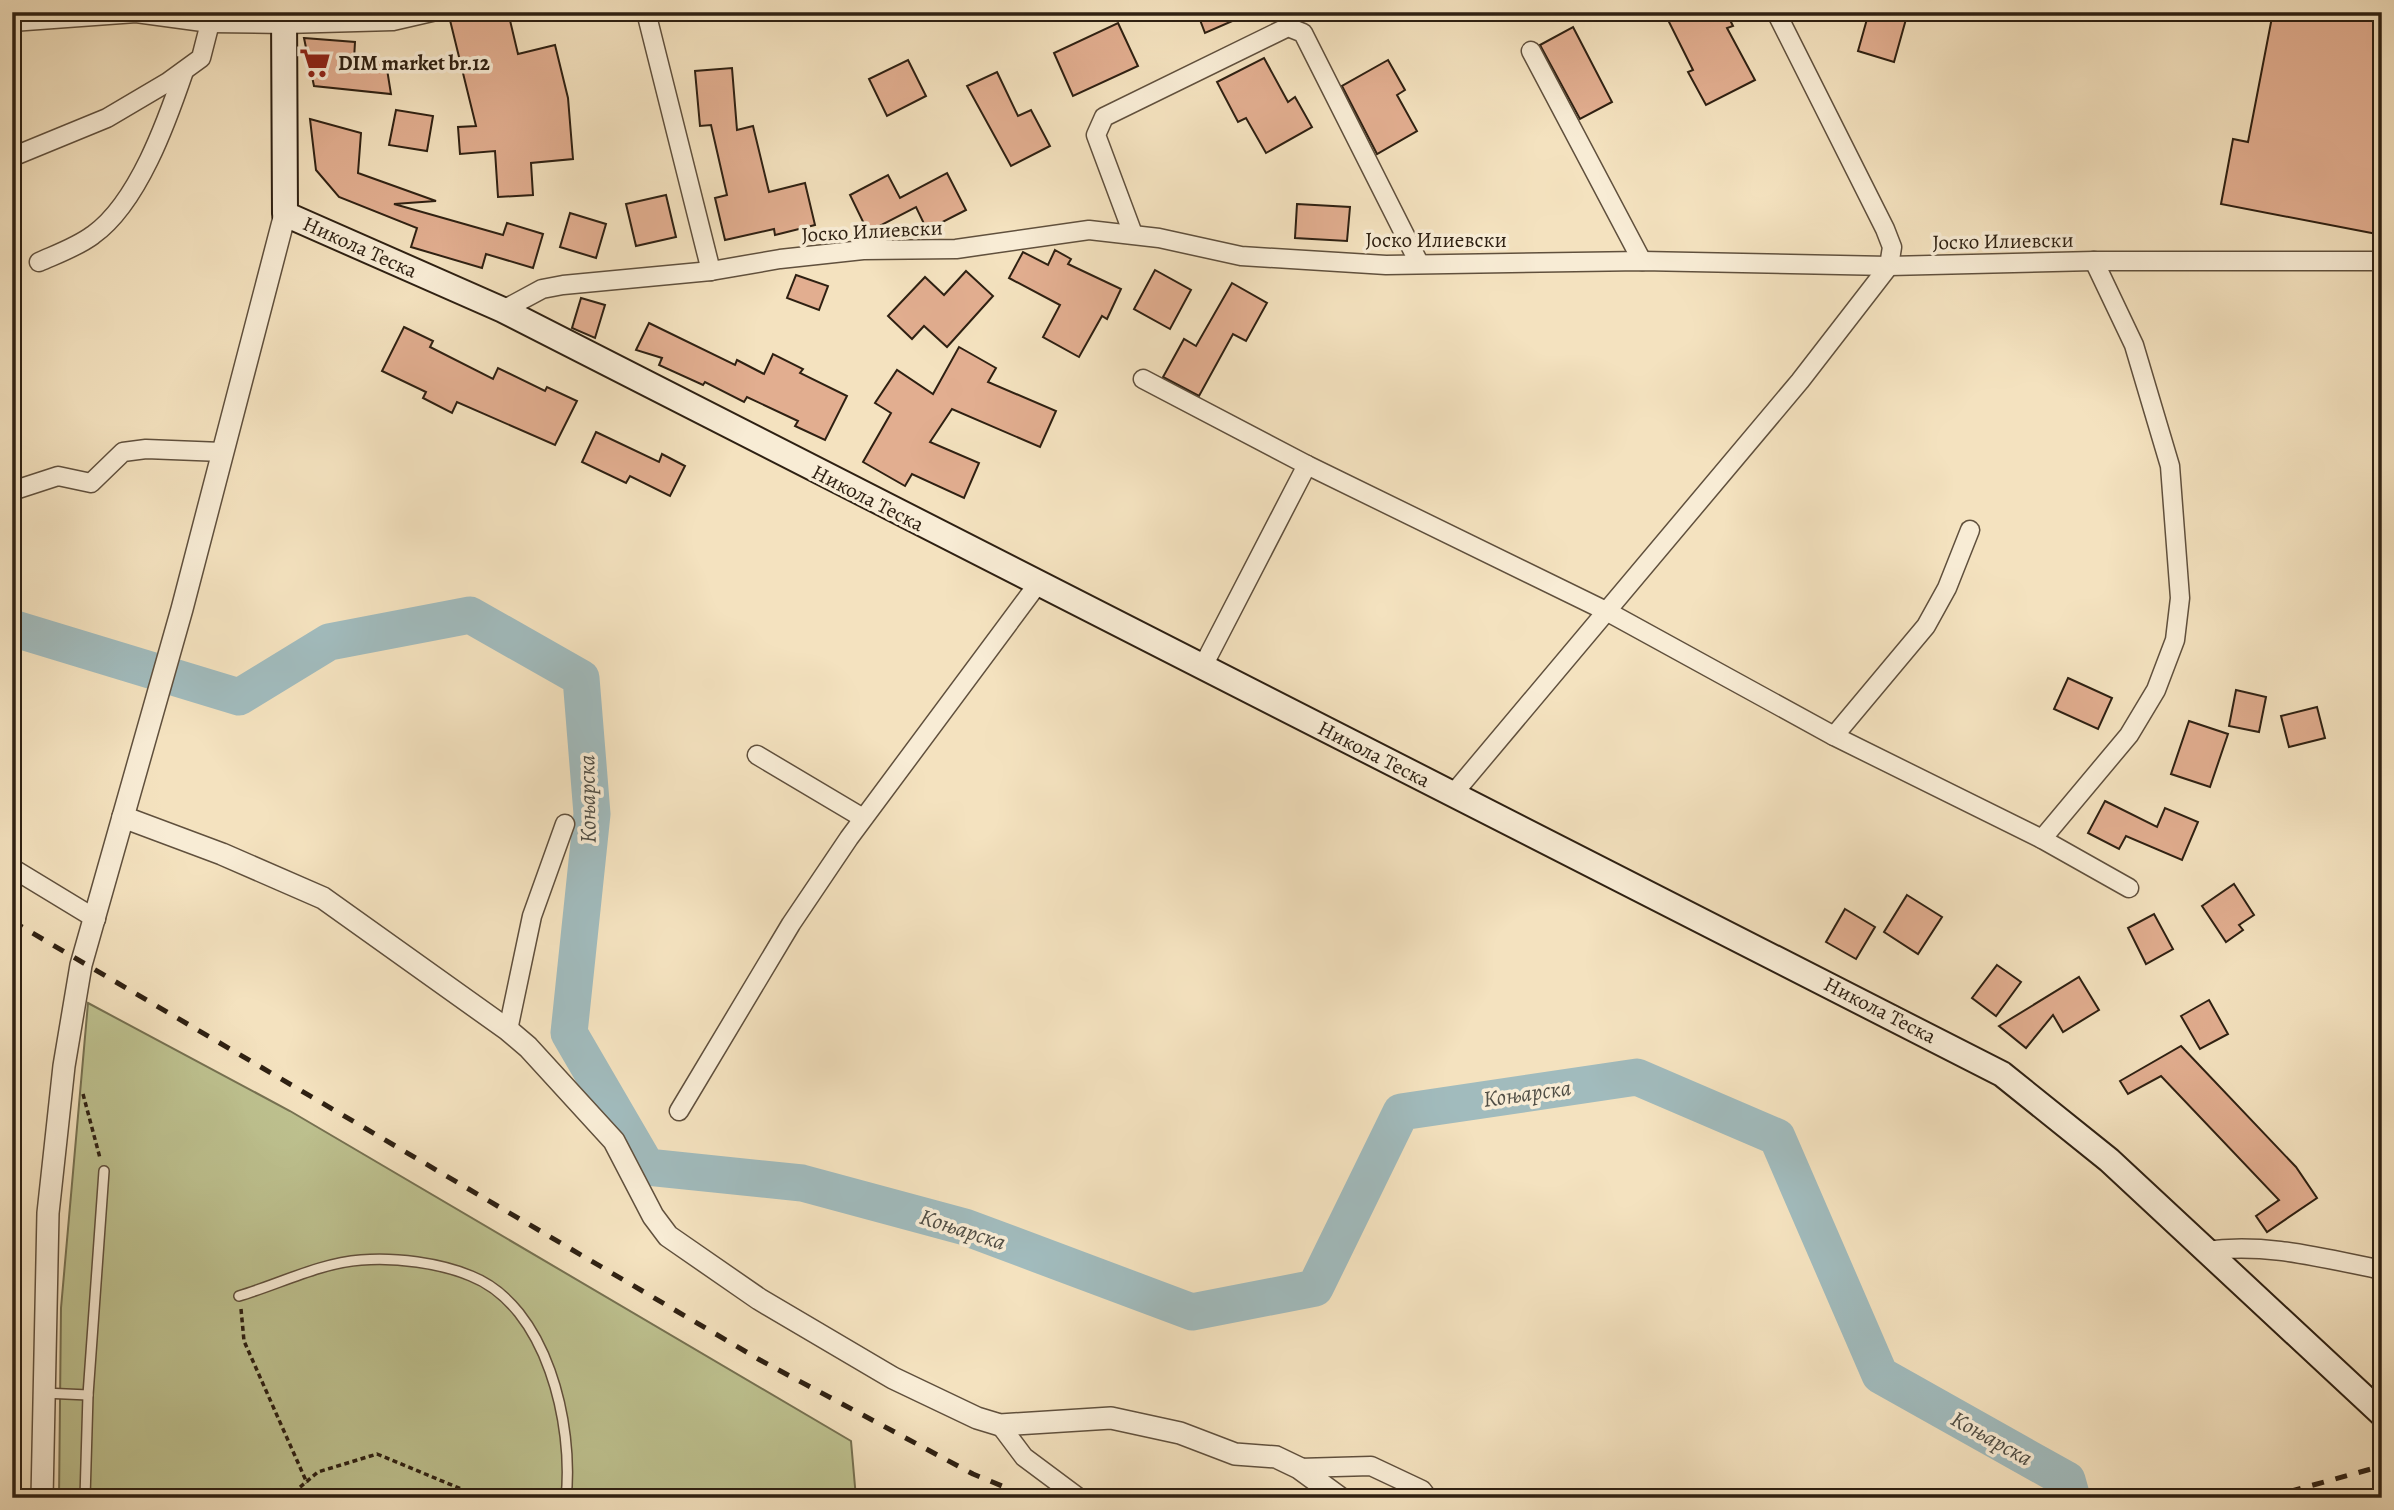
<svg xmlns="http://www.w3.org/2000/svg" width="2394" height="1510" font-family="Alegreya,serif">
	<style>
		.green { fill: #bec290; stroke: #767151; stroke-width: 2 }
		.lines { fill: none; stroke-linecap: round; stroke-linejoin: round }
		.river { stroke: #a1bbbd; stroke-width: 37 }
		.building { fill: #e2ae90; stroke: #2e2012; stroke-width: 2 }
		.service-casing { stroke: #60503d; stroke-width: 12 }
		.minor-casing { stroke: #60503d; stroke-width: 21 }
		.tertiary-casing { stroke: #60503d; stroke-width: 24 }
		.secondary-casing { stroke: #2e2012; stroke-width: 28 }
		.path { stroke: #2e2012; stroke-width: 3.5; stroke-dasharray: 5 3.5; stroke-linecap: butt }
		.service { stroke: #f8ecd5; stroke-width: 9 }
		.minor { stroke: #f8ecd5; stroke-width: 18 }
		.tertiary { stroke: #f8ecd5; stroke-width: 21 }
		.secondary { stroke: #f8ecd5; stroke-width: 24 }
		.rail { stroke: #2e2012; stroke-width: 5; stroke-dasharray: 12 12; stroke-linecap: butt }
		.labels { text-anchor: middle; stroke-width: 7; stroke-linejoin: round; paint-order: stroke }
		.poi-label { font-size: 21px; font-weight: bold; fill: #2e2012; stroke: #f8ecd5; text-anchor: start }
		.street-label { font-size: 21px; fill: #2e2012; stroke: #f8ecd5 }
		.water-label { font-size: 23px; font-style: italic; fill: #504e45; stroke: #f8ecd5 }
	</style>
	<rect width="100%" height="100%" fill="#f4e2bf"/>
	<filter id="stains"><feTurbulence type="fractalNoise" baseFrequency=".00286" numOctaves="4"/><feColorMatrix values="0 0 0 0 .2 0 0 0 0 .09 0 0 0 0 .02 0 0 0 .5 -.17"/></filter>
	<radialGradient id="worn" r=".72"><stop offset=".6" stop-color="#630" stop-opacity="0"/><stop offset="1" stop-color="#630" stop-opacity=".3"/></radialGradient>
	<polygon class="green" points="88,1003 290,1111 851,1441 856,1498 59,1498 61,1308"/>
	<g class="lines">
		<polyline class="river" points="12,628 239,697 329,642 470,615 581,678 592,814 569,1033 647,1167 802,1183 965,1227 1192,1312 1315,1288 1401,1112 1637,1077 1777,1137 1880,1375 2067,1480 2072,1498"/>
	</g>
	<g class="building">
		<polygon points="448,12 508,12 518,54 555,45 568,98 573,159 531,163 533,195 498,197 495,151 460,154 458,127 476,126"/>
		<polygon points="1197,12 1253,12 1205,33"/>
		<polygon points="1678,12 1726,12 1733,26 1727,28 1755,80 1706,105 1688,72 1693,70 1667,18"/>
		<polygon points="1869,12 1908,12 1894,62 1858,51"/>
		<polygon points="2273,12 2382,12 2382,235 2221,204 2233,139 2248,142"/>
		<polygon points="1118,23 1138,66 1073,96 1054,53"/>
		<polygon points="1573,27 1612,102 1580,119 1540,45"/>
		<polygon points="304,38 355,42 354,60 386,63 391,94 314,86"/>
		<polygon points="1264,58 1288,102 1295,97 1312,127 1266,153 1246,118 1238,122 1217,82"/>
		<polygon points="908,60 926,96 887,116 869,79"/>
		<polygon points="1388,60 1405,90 1397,95 1417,131 1377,154 1342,86"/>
		<polygon points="732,68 737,130 753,126 769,192 805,183 815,225 775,235 774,229 725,240 715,198 727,195 711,125 700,126 695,71"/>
		<polygon points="997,72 1018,116 1031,110 1050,146 1011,166 967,86"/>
		<polygon points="396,110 433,116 427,151 389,145"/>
		<polygon points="310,119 361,133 358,173 436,201 394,204 503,235 507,223 543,234 533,268 486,254 482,268 411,247 417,228 339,197 316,170"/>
		<polygon points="947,173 966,210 927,230 916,207 868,232 850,195 888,175 900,198"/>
		<polygon points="666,195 676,237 636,246 626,204"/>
		<polygon points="1297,204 1350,207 1347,241 1295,238"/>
		<polygon points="570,213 606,224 596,258 560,247"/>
		<polygon points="1055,250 1071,259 1068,264 1121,289 1107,319 1102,316 1079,357 1043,337 1060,305 1009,278 1023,252 1048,265"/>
		<polygon points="1155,270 1191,290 1170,329 1134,309"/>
		<polygon points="966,271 993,296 947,347 924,326 912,339 888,316 925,277 944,295"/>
		<polygon points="796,275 828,286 819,310 787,298"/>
		<polygon points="1232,283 1267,303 1246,341 1233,334 1199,396 1163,377 1184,339 1196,346"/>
		<polygon points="581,298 605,305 595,338 572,328"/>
		<polygon points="649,323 735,365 737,360 764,374 773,354 803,369 800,373 847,396 825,440 795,426 798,421 747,397 744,402 705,382 703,385 659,365 662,358 636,350"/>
		<polygon points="404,327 433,341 430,347 493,379 498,368 545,391 547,387 577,401 555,445 457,402 452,413 423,398 426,392 382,371"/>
		<polygon points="959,347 996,368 988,382 1056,411 1040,447 952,409 930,442 979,463 964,498 912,474 905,486 863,462 891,413 875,403 897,370 933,394"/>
		<polygon points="596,432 659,462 662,454 685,466 670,496 630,476 626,483 582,462"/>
		<polygon points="2068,678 2112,698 2098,729 2054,709"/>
		<polygon points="2236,690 2266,697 2259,732 2229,726"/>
		<polygon points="2317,707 2325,738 2289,747 2281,716"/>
		<polygon points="2189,721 2228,734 2210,787 2171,774"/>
		<polygon points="2105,801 2157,827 2165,808 2198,822 2182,860 2126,836 2119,849 2088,833"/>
		<polygon points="2234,884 2254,915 2239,925 2243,930 2226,942 2202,906"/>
		<polygon points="1907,895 1942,917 1918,954 1884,932"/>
		<polygon points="1845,909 1875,927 1856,959 1826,942"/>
		<polygon points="2154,914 2173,949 2146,964 2128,928"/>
		<polygon points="1997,965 2021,982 1996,1016 1972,998"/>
		<polygon points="2079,977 2099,1010 2063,1032 2053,1015 2026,1048 1999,1026"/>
		<polygon points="2209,1000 2228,1034 2200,1049 2181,1016"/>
		<polygon points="2181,1046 2296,1167 2317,1198 2267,1232 2256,1216 2279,1200 2161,1076 2128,1094 2120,1081"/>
	</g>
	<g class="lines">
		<defs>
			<g id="service">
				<path d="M239 1296C279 1284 320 1263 361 1260 395 1257 440 1263 471 1276 547 1306 574 1425 566 1498"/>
				<polyline points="44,1393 88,1395"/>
				<polyline points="85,1498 88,1395 104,1171"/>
			</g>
			<g id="minor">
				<polyline points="646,12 711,271"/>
				<polyline points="12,22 136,13 210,23 285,24 393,21 432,12"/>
				<polyline points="1531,51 1642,261"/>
				<polyline points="12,157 107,118 168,82 201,58 210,23"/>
				<polyline points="1133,234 1096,135 1104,117 1288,27 1303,33 1419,263"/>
				<path d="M39 262C57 254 77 247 93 235 138 203 167 121 184 71"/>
				<polyline points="503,310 542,289 563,285 711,271 780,259 863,250 956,249 1089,230 1159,238 1241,256 1386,265 1642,261 1889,266 2094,261 2382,261"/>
				<polyline points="1143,379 1307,465 1608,612 1834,736 2042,839 2129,888"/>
				<polyline points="12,491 58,476 91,483 123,452 146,449 222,452"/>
				<polyline points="1202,668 1307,465"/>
				<polyline points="1834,736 1926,626 1947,588 1970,530"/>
				<polyline points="757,755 863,818"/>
				<polyline points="1453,794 1800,381 1889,266 1892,247 1885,229 1776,12"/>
				<polyline points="2042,839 2129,735 2156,690 2175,640 2180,598 2170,466 2134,345 2094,261"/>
				<polyline points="12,868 96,919"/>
				<polyline points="508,1030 532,916 565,824"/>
				<polyline points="679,1111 791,924 849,838 1037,585"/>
				<path d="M2205 1251C2265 1242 2322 1258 2382 1270"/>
				<polyline points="1000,1425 1024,1457 1079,1498"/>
				<polyline points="1299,1468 1371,1466 1422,1490 1428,1498"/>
			</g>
			<g id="tertiary">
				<polyline points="123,817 222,854 323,898 508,1030 528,1047 614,1141 653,1216 668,1236 759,1299 893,1378 977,1418 1000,1425 1111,1418 1180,1433 1235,1454 1276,1457 1299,1468 1340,1498"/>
				<polyline points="42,1498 48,1213 64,1066 81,965 182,609 285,214"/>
			</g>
			<polyline id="secondary" points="284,12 285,214 503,310 2002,1074 2109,1160 2382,1414"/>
		</defs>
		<use href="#service" class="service-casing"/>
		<use href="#minor" class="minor-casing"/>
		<use href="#tertiary" class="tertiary-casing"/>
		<use href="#secondary" class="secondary-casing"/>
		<g class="path">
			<polyline points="83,1094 100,1158"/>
			<polyline points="241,1309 244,1341 307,1483"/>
			<polyline points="287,1498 318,1472 377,1454 483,1498"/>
		</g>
		<use href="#service" class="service"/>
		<use href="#minor" class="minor"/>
		<use href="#tertiary" class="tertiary"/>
		<use href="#secondary" class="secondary"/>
		<g class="rail">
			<polyline points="12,921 760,1360 973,1474 1031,1498"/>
			<polyline points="2266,1498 2382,1466"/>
		</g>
	</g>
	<defs>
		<symbol id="supermarket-bare" viewBox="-9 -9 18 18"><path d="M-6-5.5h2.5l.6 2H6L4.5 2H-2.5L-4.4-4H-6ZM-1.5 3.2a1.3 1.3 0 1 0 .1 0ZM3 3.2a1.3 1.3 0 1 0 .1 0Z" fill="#8f2418" stroke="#f8ecd5" stroke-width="2.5" paint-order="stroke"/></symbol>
	</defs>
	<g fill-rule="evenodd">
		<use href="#supermarket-bare" x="293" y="41" width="44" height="44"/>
	</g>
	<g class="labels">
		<g class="poi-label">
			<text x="338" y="70">DIM market br.12</text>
		</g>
		<g class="street-label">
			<text transform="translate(872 231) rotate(-3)" y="7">Јоско Илиевски</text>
			<text x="1436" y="247">Јоско Илиевски</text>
			<text transform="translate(2003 241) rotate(-1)" y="7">Јоско Илиевски</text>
			<text transform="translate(360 247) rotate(24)" y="7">Никола Теска</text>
			<text transform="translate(868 498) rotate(27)" y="7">Никола Теска</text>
			<text transform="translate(1374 754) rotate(27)" y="7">Никола Теска</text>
			<text transform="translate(1880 1010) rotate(27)" y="7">Никола Теска</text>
		</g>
		<g class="water-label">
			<text transform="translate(587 799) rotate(-91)" y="8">Коњарска</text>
			<text transform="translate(1527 1093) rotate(-8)" y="8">Коњарска</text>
			<text transform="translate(963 1229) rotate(18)" y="8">Коњарска</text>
			<text transform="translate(1992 1438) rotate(29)" y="8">Коњарска</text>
		</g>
	</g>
	<rect width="2394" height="1510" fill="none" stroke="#f4e2bf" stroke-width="42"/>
	<rect x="14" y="14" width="2366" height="1482" fill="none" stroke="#2e2012" stroke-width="3.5"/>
	<rect x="21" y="21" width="2352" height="1468" fill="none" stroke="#2e2012" stroke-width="2"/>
	<rect width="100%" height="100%" filter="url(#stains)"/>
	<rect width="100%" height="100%" fill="url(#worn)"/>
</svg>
